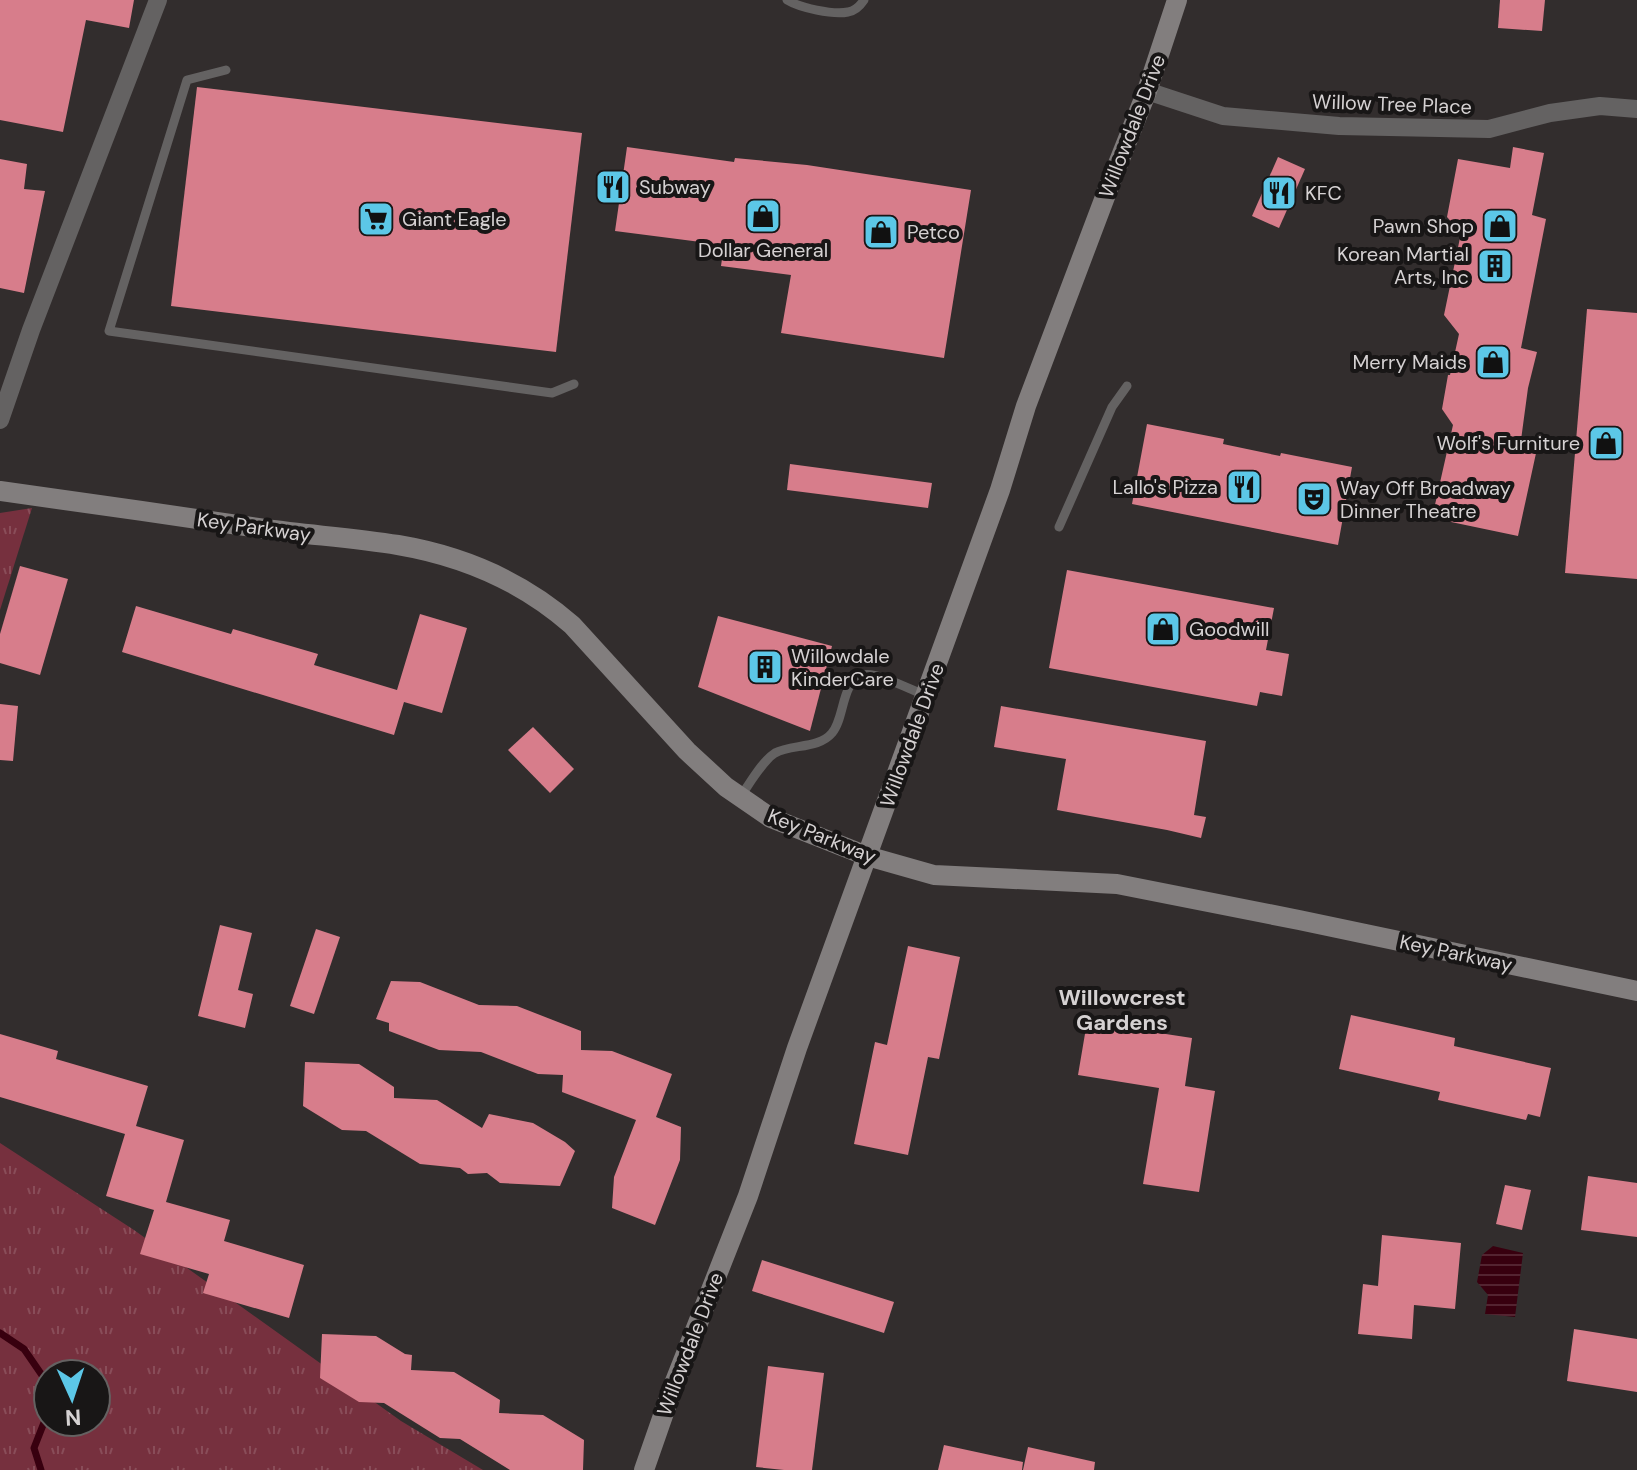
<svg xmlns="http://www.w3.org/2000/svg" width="1637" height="1470" font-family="'DM Sans',sans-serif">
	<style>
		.park { fill: url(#park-tufts); fill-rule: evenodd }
		.water { fill: url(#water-rules) }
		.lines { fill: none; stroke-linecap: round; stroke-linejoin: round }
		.stream { stroke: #38000f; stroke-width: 7 }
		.building { fill: #d77d8b }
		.lane { stroke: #646262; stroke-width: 9 }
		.street { stroke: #646262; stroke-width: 18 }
		.secondary { stroke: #827e7e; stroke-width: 20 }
		.labels { text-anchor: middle; stroke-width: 8; stroke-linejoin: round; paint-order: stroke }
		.street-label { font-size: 20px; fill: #d5d1d2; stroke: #181616 }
		.poi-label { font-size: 20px; fill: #d5d1d2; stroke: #181616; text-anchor: start }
		.neighbourhood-label { font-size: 22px; font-weight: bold; fill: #d5d1d2; stroke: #181616 }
	</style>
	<defs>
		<pattern id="park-tufts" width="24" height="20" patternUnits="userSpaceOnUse" patternTransform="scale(2)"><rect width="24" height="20" fill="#76303e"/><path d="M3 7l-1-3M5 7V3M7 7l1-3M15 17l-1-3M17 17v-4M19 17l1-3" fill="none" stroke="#894d59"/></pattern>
		<pattern id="water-rules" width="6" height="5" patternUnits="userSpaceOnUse" patternTransform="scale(2)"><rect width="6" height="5" fill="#38000f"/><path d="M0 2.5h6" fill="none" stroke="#542431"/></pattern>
	</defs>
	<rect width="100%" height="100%" fill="#322d2d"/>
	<g class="park">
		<polygon points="32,508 0,610 0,513"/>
		<path d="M0 1143 134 1230 401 1421 483 1470H0ZM48 1374H96V1422H48Z"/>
	</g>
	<polygon class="water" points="1493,1246 1523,1253 1515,1317 1485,1314 1488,1295 1477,1282 1482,1255"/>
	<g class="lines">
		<polyline class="stream" points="0,1333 24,1349 46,1381 45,1420 34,1448 41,1470"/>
	</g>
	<g class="building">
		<polygon points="0,0 134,0 129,28 86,20 63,132 0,120"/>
		<polygon points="1500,0 1545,0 1542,31 1498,28"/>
		<polygon points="197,87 582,133 556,352 171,306"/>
		<polygon points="627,147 734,162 735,158 807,165 971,190 944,358 781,333 791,275 721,266 724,245 615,231"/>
		<polygon points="1513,147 1544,153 1532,215 1546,219 1521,348 1537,352 1528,388 1521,440 1538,444 1518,536 1432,518 1453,425 1442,409 1448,375 1450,375 1459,334 1444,315 1461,233 1447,217 1458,159 1510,168"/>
		<polygon points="1278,157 1305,169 1279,228 1252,216"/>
		<polygon points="0,159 27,164 24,189 45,191 24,293 0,288"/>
		<polygon points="1587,309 1637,313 1637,579 1565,573"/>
		<polygon points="1147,424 1224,439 1223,444 1280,456 1281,453 1352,467 1338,545 1132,504"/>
		<polygon points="790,464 932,483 928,508 787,490"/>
		<polygon points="20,566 68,579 40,675 0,663 0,634"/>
		<polygon points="1067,570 1274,608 1266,650 1289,654 1282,696 1260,692 1257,706 1049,668"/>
		<polygon points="136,606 231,634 233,629 318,654 314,665 397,690 420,614 467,628 442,713 404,702 394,735 122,652"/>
		<polygon points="718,616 832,646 810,731 698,687"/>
		<polygon points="0,704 18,706 13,761 0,760"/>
		<polygon points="1001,706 1206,741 1194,815 1206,817 1201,838 1167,830 1057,810 1066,759 994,747"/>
		<polygon points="533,727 574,769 550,793 508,750"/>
		<polygon points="220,925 252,933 238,990 253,994 245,1028 198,1016"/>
		<polygon points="316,929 340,937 314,1014 290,1006"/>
		<polygon points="908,946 960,957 939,1059 928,1057 908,1155 854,1144 875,1042 887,1045"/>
		<polygon points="391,981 420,982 479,1005 517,1006 581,1031 581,1050 612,1051 672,1074 656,1117 681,1127 680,1160 655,1225 612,1208 614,1177 636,1120 562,1092 563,1075 538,1074 481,1052 439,1050 389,1031 389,1023 376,1019"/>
		<polygon points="1351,1015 1455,1038 1454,1046 1551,1068 1540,1117 1528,1114 1526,1120 1438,1100 1440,1092 1339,1069"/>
		<polygon points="1087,1022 1192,1038 1185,1086 1215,1091 1199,1192 1143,1184 1159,1088 1078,1075"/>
		<polygon points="0,1034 58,1051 56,1059 148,1086 136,1126 184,1140 166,1202 230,1220 224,1241 304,1265 289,1318 203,1293 209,1274 140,1254 154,1210 106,1196 125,1134 0,1097"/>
		<polygon points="305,1062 359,1064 394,1087 394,1098 437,1100 482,1128 489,1114 533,1123 565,1142 575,1151 560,1186 500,1183 487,1173 468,1174 460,1168 420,1164 366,1131 342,1130 303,1106"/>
		<polygon points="1588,1176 1637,1183 1637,1237 1581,1230"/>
		<polygon points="1505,1185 1531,1190 1522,1230 1496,1224"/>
		<polygon points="1382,1235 1461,1243 1455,1309 1414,1305 1412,1339 1358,1334 1363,1284 1378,1286"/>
		<polygon points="762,1260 894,1302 884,1333 752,1291"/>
		<polygon points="1574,1329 1637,1339 1637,1392 1567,1381"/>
		<polygon points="322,1334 376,1336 405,1354 412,1355 411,1370 454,1372 500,1400 499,1413 543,1415 584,1440 583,1470 510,1470 460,1439 440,1438 384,1403 359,1402 320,1378"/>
		<polygon points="768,1366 824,1373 812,1470 784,1470 756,1467"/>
		<polygon points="944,1445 1023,1462 1022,1470 938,1470"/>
		<polygon points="1028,1447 1095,1462 1094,1470 1023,1470"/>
	</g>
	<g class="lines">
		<g class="lane">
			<path d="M787 0C800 8 833 15 848 12 855 11 860 6 864 0"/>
			<polyline points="226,70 187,80 109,331 552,393 574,384"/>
			<polyline points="1059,527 1112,407 1127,386"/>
			<path d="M740 797C749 785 762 761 775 753 791 744 819 749 832 733 845 718 841 681 863 675 876 671 913 691 927 696"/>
		</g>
		<g class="street">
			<polyline points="1147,91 1223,116 1339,126 1489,129 1550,113 1600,106 1637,109"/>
			<polyline points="0,420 31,330 158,0"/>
		</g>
		<g class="secondary">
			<path d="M0 491C88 503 177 516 265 529 309 535 354 538 398 545 463 556 523 582 572 625L687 751 726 787 771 818 867 856 934 875 1117 884 1299 920 1637 991"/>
			<polyline points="644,1470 674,1384 748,1196 797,1048 1000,490 1026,406 1108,189 1147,91 1177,0"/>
		</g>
	</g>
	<defs>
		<symbol id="restaurant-square" viewBox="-11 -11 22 22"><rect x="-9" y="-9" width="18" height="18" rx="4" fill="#5cc7e7" stroke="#181616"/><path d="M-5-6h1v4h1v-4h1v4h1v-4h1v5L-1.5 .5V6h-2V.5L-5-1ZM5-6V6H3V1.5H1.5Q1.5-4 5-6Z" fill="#111"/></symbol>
		<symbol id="shop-square" viewBox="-11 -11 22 22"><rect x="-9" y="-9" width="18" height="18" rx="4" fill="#5cc7e7" stroke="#181616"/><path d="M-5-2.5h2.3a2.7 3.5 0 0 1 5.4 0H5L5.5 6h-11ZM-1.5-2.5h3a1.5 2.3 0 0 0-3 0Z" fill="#111"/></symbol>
		<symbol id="supermarket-square" viewBox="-11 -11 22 22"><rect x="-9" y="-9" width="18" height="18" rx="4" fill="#5cc7e7" stroke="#181616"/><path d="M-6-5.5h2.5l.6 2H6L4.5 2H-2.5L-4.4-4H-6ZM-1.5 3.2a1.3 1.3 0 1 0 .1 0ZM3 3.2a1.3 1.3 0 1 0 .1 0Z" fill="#111"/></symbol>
		<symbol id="building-square" viewBox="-11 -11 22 22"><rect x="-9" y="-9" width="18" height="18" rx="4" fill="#5cc7e7" stroke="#181616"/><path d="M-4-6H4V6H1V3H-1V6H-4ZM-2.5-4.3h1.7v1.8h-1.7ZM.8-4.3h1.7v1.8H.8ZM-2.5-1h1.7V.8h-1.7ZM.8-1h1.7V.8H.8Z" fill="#111"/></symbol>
		<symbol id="theatre-square" viewBox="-11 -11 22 22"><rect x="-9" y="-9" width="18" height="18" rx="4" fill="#5cc7e7" stroke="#181616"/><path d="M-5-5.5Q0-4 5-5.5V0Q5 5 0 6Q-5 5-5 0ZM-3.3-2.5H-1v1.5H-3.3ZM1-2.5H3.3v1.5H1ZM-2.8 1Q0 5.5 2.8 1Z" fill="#111"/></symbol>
	</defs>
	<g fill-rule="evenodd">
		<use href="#restaurant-square" x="593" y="167" width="40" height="40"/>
		<use href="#restaurant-square" x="1259" y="173" width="40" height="40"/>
		<use href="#shop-square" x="743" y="196" width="40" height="40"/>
		<use href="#supermarket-square" x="356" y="199" width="40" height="40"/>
		<use href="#shop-square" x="1480" y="206" width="40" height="40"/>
		<use href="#shop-square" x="861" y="212" width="40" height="40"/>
		<use href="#building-square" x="1475" y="246" width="40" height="40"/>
		<use href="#shop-square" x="1473" y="342" width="40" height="40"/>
		<use href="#shop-square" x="1586" y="423" width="40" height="40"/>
		<use href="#restaurant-square" x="1224" y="467" width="40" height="40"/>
		<use href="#theatre-square" x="1294" y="479" width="40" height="40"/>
		<use href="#shop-square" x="1143" y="609" width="40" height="40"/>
		<use href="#building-square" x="745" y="647" width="40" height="40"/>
	</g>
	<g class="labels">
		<g class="street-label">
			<text transform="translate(1392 104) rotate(2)" y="7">Willow Tree Place</text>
			<text transform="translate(1132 126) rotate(-69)" y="7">Willowdale Drive</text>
			<text transform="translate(254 527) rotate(8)" y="7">Key Parkway</text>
			<text transform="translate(912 735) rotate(-70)" y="7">Willowdale Drive</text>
			<text transform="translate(822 836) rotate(22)" y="7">Key Parkway</text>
			<text transform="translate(1456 953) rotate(12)" y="7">Key Parkway</text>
			<text transform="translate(690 1344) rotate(-69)" y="7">Willowdale Drive</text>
		</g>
		<g class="poi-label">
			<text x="639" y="194">Subway</text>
			<text x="1305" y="200">KFC</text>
			<text x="402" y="226">Giant Eagle</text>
			<text x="1474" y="233" text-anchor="end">Pawn Shop</text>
			<text x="907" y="239">Petco</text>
			<text x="763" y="257" text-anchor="middle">Dollar General</text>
			<text x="1469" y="261" text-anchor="end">Korean Martial<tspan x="1469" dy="23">Arts, Inc</tspan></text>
			<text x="1467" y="369" text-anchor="end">Merry Maids</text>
			<text x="1580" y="450" text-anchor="end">Wolf's Furniture</text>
			<text x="1218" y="494" text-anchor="end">Lallo's Pizza</text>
			<text x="1340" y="495">Way Off Broadway<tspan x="1340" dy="23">Dinner Theatre</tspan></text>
			<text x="1189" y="636">Goodwill</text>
			<text x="791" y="663">Willowdale<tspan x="791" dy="23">KinderCare</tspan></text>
		</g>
		<g class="neighbourhood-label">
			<text x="1122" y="1005">Willowcrest<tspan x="1122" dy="25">Gardens</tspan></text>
		</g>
	</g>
	<g transform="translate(72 1398) rotate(177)"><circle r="38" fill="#181616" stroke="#646161" stroke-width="2"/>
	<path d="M0-6L14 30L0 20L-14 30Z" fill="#5cc7e7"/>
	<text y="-12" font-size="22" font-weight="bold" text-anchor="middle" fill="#d5d1d2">N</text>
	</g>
</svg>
